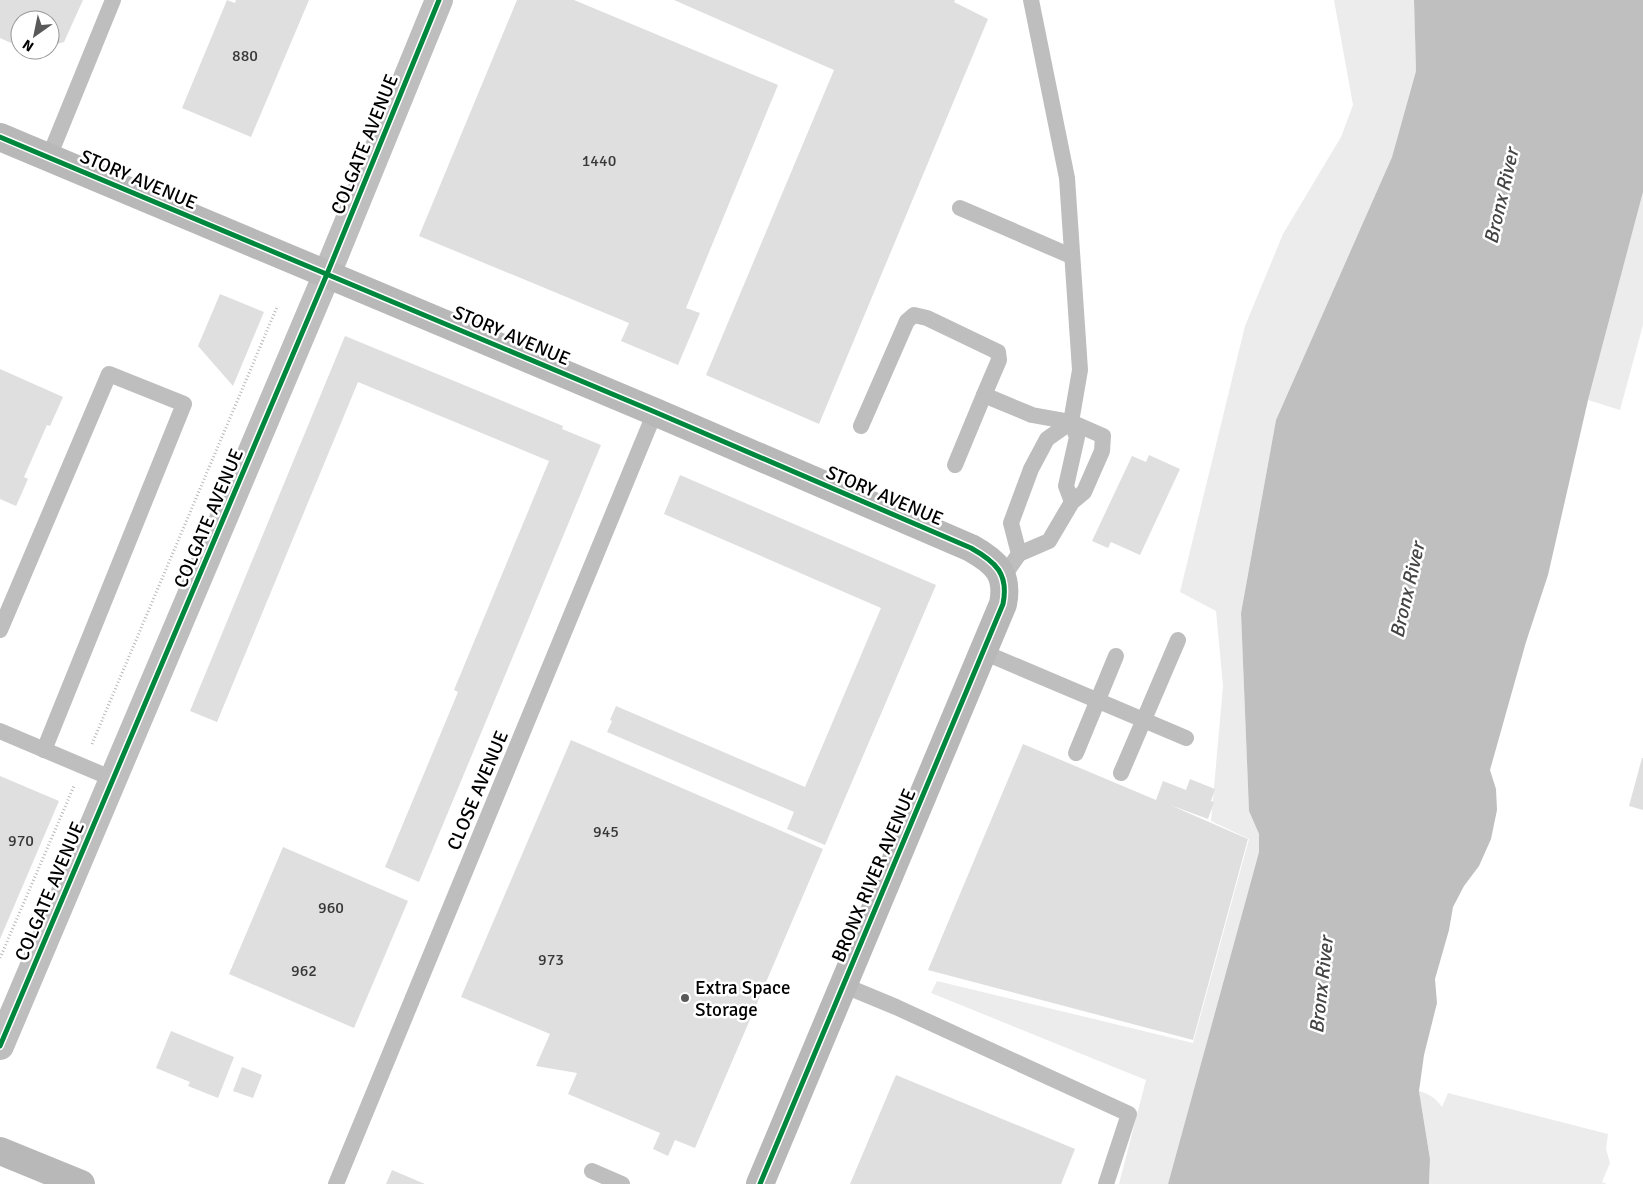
<svg xmlns="http://www.w3.org/2000/svg" width="1643" height="1184" font-family="Signika,sans-serif">
	<style>
		.green { fill: #ececec }
		.water { fill: #bfbfbf }
		.building { fill: #dfdfdf }
		.lines { fill: none; stroke-linecap: round; stroke-linejoin: round }
		.path { stroke: #b9b9b9; stroke-width: 3; stroke-dasharray: 1 2.5; stroke-linecap: butt }
		.lane { stroke: #bebebe; stroke-width: 16 }
		.street { stroke: #bebebe; stroke-width: 28 }
		.secondary { stroke: #b8b8b8; stroke-width: 28 }
		.cycleway-casing { stroke: #fff; stroke-width: 8 }
		.cycleway { stroke: #00873e; stroke-width: 5 }
		.poi-dot { fill: #595959; stroke: #fff; stroke-width: 2 }
		.labels { text-anchor: middle; stroke-width: 5; stroke-linejoin: round; paint-order: stroke }
		.number-label { font-size: 16px; fill: #383838 }
		.street-label { font-size: 19px; fill: #000; stroke: #fff }
		.poi-label { font-size: 19px; fill: #000; stroke: #fff; text-anchor: start }
		.water-label { font-size: 20px; font-style: italic; fill: #444; stroke: #fff }
	</style>
	<rect width="100%" height="100%" fill="#fff"/>
	<g class="green">
		<polygon points="1334,0 1414,0 1416,71 1392,157 1276,420 1241,613 1249,811 1259,834 1259,852 1168,1184 1119,1184 1146,1080 931,993 937,981 1193,1043 1249,839 1211,821 1223,686 1216,611 1180,592 1245,326 1283,234 1341,137 1353,105"/>
		<polygon points="1643,192 1643,325 1620,410 1588,400"/>
		<path d="M1419 1091C1429 1094 1436 1098 1442 1107L1448 1093 1608 1134 1606 1149 1610 1163 1602 1182 1607 1184H1429L1430 1159Z"/>
	</g>
	<polygon class="water" points="1414,0 1643,0 1643,192 1588,400 1548,575 1526,642 1490,770 1496,789 1497,810 1491,839 1479,866 1464,886 1453,907 1449,930 1435,979 1437,1003 1424,1055 1419,1091 1430,1159 1429,1184 1168,1184 1259,852 1259,834 1249,811 1241,613 1276,420 1392,157 1416,71"/>
	<g class="building">
		<polygon points="0,0 83,0 64,42 50,46 50,20 20,20 20,47 0,38"/>
		<polygon points="227,0 235,3 236,0 309,0 251,137 182,108"/>
		<polygon points="517,0 574,0 778,85 686,308 700,313 678,365 621,341 629,323 419,236"/>
		<polygon points="674,0 955,0 954,2 988,19 819,424 706,375 834,70"/>
		<polygon points="220,294 264,312 233,386 198,346"/>
		<polygon points="345,336 563,426 562,429 601,445 419,882 385,867 458,692 454,690 549,461 358,382 217,722 190,711"/>
		<polygon points="0,369 63,397 50,426 47,425 24,477 28,479 16,506 0,499"/>
		<polygon points="1149,455 1180,469 1140,555 1111,542 1108,548 1092,541 1132,456 1146,462"/>
		<polygon points="680,475 936,585 825,845 787,829 794,812 607,732 612,721 610,720 616,706 805,787 881,608 664,514"/>
		<polygon points="571,740 823,849 695,1148 675,1140 668,1156 653,1149 660,1133 568,1094 577,1073 536,1066 550,1034 461,997"/>
		<polygon points="1023,744 1156,800 1163,781 1186,790 1190,779 1215,789 1211,801 1214,802 1208,819 1170,805 1248,839 1193,1040 928,970"/>
		<polygon points="1642,758 1643,758 1643,810 1629,806"/>
		<polygon points="0,776 59,801 0,939"/>
		<polygon points="283,847 408,901 354,1028 229,974"/>
		<polygon points="171,1031 234,1057 218,1098 188,1086 190,1082 156,1068"/>
		<polygon points="242,1067 262,1075 253,1098 233,1091"/>
		<polygon points="896,1075 1075,1149 1061,1184 850,1184"/>
		<polygon points="392,1170 425,1184 386,1184"/>
	</g>
	<g class="lines">
		<g class="path">
			<polyline points="92,744 277,307"/>
			<polyline points="0,958 74,786"/>
		</g>
		<g class="lane">
			<polyline points="1031,0 1067,178 1080,370 1071,422 1077,437 1066,486 1072,502"/>
			<polyline points="49,157 113,0"/>
			<polyline points="960,208 1071,256"/>
			<polyline points="861,426 907,321 914,315 927,318 998,352 999,360 984,395 1032,415 1071,422 1103,436 1102,451 1084,492 1072,502 1049,541 1019,554 1003,577"/>
			<polyline points="955,465 984,395"/>
			<polyline points="1019,554 1011,523 1031,469 1047,439 1071,422"/>
			<polyline points="0,630 109,374 184,404 44,750"/>
			<polyline points="983,652 1186,738"/>
			<polyline points="0,731 113,779"/>
			<polyline points="1076,753 1116,656"/>
			<polyline points="1121,773 1178,640"/>
			<polyline points="843,985 896,1007 1129,1114 1106,1184"/>
			<polyline points="592,1171 622,1184"/>
			<polyline points="336,1184 655,412"/>
		</g>
		<polyline class="street" points="0,1046 327,274 439,0"/>
		<g class="secondary">
			<path d="M0 137 655 412 971 548C996 562 1009 574 1003 604L760 1184"/>
			<polyline points="0,1151 81,1184"/>
		</g>
		<defs>
			<g id="cycleway">
				<path d="M0 137 655 412 971 548C996 562 1009 574 1003 604L760 1184"/>
				<polyline points="0,1046 327,274 439,0"/>
			</g>
		</defs>
		<use href="#cycleway" class="cycleway-casing"/>
		<use href="#cycleway" class="cycleway"/>
	</g>
	<circle class="poi-dot" cx="685" cy="998" r="5"/>
	<g class="labels">
		<g class="number-label">
			<text x="245" y="61">880</text>
			<text x="599" y="166">1440</text>
			<text x="606" y="837">945</text>
			<text x="21" y="846">970</text>
			<text x="331" y="913">960</text>
			<text x="551" y="965">973</text>
			<text x="304" y="976">962</text>
		</g>
		<g class="street-label">
			<text transform="translate(364 144) rotate(-68)" y="7">COLGATE AVENUE</text>
			<text transform="translate(139 179) rotate(23)" y="7">STORY AVENUE</text>
			<text transform="translate(512 335) rotate(23)" y="7">STORY AVENUE</text>
			<text transform="translate(885 495) rotate(23)" y="7">STORY AVENUE</text>
			<text transform="translate(208 518) rotate(-67)" y="7">COLGATE AVENUE</text>
			<text transform="translate(477 790) rotate(-67)" y="7">CLOSE AVENUE</text>
			<text transform="translate(873 875) rotate(-67)" y="7">BRONX RIVER AVENUE</text>
			<text transform="translate(49 891) rotate(-67)" y="7">COLGATE AVENUE</text>
		</g>
		<g class="poi-label">
			<text x="695" y="994">Extra Space<tspan x="695" dy="22">Storage</tspan></text>
		</g>
		<g class="water-label">
			<text transform="translate(1501 196) rotate(-77)" y="7">Bronx River</text>
			<text transform="translate(1407 590) rotate(-77)" y="7">Bronx River</text>
			<text transform="translate(1321 985) rotate(-84)" y="7">Bronx River</text>
		</g>
	</g>
	<g transform="translate(35 35) rotate(213)"><circle r="24" fill="#ffffff" stroke="#999999"/>
	<path d="M0-4L9 19L0 12L-9 19Z" fill="#595959"/>
	<text y="-8" font-size="14" font-weight="bold" text-anchor="middle" fill="#000000">N</text>
	</g>
</svg>
